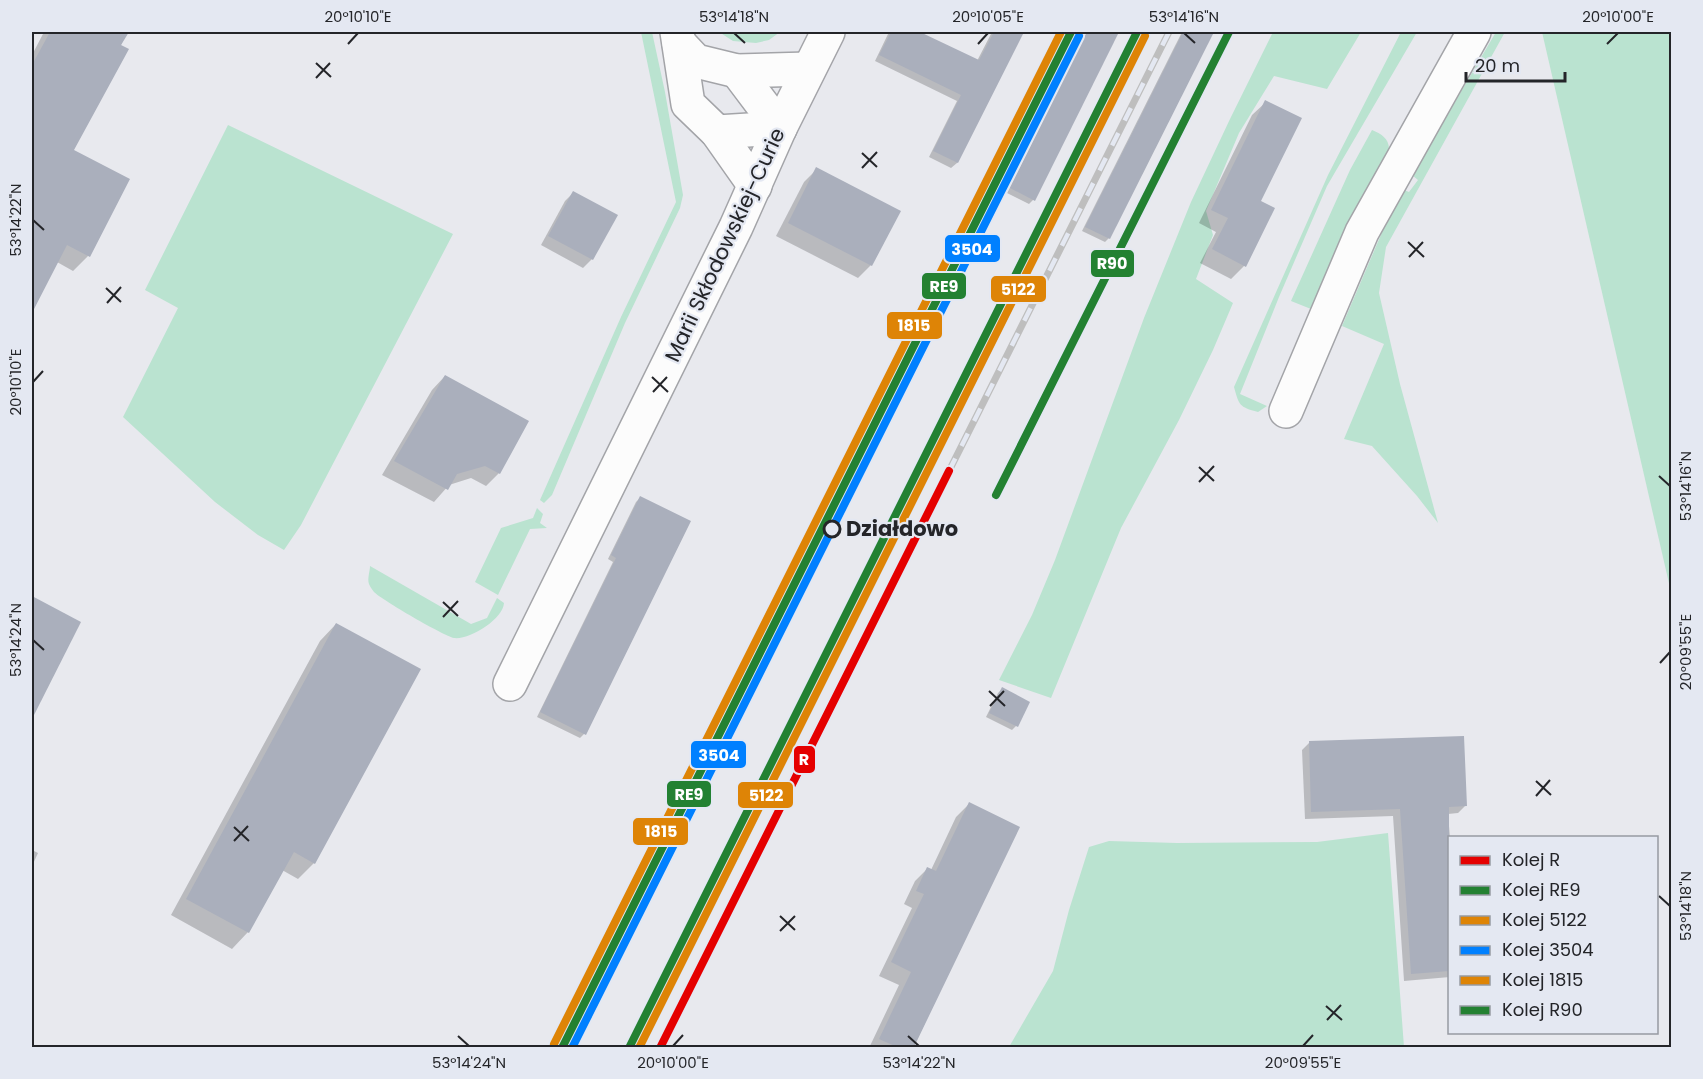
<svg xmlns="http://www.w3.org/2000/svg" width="1703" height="1079" font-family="Poppins,sans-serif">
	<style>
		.green { fill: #bae3d0 }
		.shadow { fill: #0003 }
		.building { fill: #aaafbc }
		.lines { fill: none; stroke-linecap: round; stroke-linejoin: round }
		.street-casing { stroke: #a3a4a8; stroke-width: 36 }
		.street { stroke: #fcfcfc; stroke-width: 33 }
		.rail-casing { stroke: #bebebe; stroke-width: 7 }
		.rail { stroke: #e4e8f2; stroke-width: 4.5; stroke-dasharray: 14; stroke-linecap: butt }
		.rail-1-casing { stroke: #e4e8f2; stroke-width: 12 }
		.rail-2-casing { stroke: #e4e8f2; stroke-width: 12 }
		.rail-3-casing { stroke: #e4e8f2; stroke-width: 12 }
		.rail-4-casing { stroke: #e4e8f2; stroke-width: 12 }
		.rail-5-casing { stroke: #e4e8f2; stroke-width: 12 }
		.rail-6-casing { stroke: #e4e8f2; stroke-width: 12 }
		.rail-1 { stroke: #e50000; stroke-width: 8 }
		.rail-2 { stroke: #238132; stroke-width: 8 }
		.rail-3 { stroke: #de8406; stroke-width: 8 }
		.rail-4 { stroke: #0080ff; stroke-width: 8 }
		.rail-5 { stroke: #de8406; stroke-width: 8 }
		.rail-6 { stroke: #238132; stroke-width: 8 }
		.ticks { fill: none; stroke: #242529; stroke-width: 2 }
		.stop-dot { fill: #e4e8f2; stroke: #242529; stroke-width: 3 }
		.labels { text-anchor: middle; stroke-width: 4.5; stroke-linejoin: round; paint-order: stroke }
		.street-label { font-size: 21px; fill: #242529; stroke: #e4e8f2 }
		.stop-label { font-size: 21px; font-weight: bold; fill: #242529; stroke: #e4e8f2; text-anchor: start }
		.line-badge { stroke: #e4e8f2; stroke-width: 2 }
		.badge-label { font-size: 16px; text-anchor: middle; font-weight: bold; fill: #fff }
		.neatline { fill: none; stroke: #242529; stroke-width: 2 }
		.ticks-label { font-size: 15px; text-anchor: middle; fill: #242529 }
	</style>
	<rect width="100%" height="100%" fill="#e8e9ee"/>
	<g class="green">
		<polygon points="641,32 652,32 665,92 683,195 680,208 625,323 552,495 544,503 540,500 621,317 676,202"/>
		<polygon points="719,32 780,32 769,40 756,43 733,41"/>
		<polygon points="1273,32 1361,32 1327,89 1274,76 1239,133 1206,211 1213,235 1196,279 1233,303 1213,350 1179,420 1121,528 1051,698 999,680 1032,615 1055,560 1144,318 1191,202 1230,119"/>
		<path d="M1401 32H1417L1327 186 1279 297 1240 394 1267 406 1258 412C1239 407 1239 405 1234 387L1328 175Z"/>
		<polygon points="1496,32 1505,32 1386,247 1379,293 1400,384 1438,523 1417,496 1372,446 1344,439 1384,344 1342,326 1383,230 1404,190 1409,192 1418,180 1412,175"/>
		<polygon points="1542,32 1671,32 1671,592"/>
		<polygon points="228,125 453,234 301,525 284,550 258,535 215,502 123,417 178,308 145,290"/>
		<path d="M1372 130C1381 134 1389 138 1389 149L1362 197 1311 309 1291 301 1350 170Z"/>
		<polygon points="537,508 543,514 540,523 547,528 530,529 498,595 475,582 501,528 533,518"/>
		<path d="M370 566 471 624 487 618 497 598 504 603C503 619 470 640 454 638 444 636 382 600 374 592 372 589 370 587 369 584 367 579 370 571 370 566Z"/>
		<polygon points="1388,833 1404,1047 1009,1047 1053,971 1069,910 1089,847 1109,841 1177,843 1317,842"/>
	</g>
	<g class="shadow">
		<polygon points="44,32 127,32 72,151 88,256 73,271 57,262 40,293 32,302 32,55"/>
		<polygon points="889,32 917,32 977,61 992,32 1023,32 957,163 951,168 929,157 957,101 875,61"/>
		<polygon points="1087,32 1117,32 1033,200 1029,204 1007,193"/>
		<polygon points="1182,32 1212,32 1109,238 1105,242 1082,231"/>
		<polygon points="1266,102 1259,201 1244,266 1231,279 1200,263 1216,232 1199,223 1252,115"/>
		<polygon points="817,169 871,265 858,278 776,236 804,182"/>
		<polygon points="573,193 592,259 583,268 541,245 565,201"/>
		<polygon points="445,376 499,473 486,486 471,478 449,485 434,502 382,475 432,390"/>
		<polygon points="640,498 584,734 580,738 537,717 613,562 608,559 636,502"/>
		<polygon points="36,600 79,622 32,716 32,605"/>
		<polygon points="336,624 314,863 298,879 282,870 248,932 232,949 171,915 320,641"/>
		<polygon points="1002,689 1016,726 1012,730 986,717 998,693"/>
		<polygon points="1309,743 1465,806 1458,813 1448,814 1450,838 1450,977 1404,981 1393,816 1305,819 1302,750"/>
		<polygon points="969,804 1018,828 913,1048 869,1048 899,985 879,976 912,908 904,904 915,881 928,868 931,870 956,817"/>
		<polygon points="32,850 38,853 32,866"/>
	</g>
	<g class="building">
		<polygon points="50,32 129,32 121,45 129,49 74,150 130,179 90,257 67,245 32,313 32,65"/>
		<polygon points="891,32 920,32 979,60 994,32 1024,32 958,163 933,151 961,95 879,55"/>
		<polygon points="1087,32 1119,32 1035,201 1010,188"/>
		<polygon points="1183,32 1214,32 1110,239 1085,227"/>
		<polygon points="1265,100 1302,118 1261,201 1275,208 1246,267 1212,249 1228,218 1211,210"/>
		<polygon points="816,167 901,211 872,266 788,223"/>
		<polygon points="573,191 618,215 593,260 548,236"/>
		<polygon points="445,375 529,421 500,474 485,466 457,474 448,490 394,461"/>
		<polygon points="640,496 691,521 586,735 540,712 616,558 611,555"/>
		<polygon points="32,596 81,622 32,719"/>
		<polygon points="336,623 421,669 315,864 294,852 249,933 186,899"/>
		<polygon points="1002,687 1030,702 1018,727 989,713"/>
		<polygon points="1464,736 1467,806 1449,807 1449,971 1411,974 1400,809 1311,812 1309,741"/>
		<polygon points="969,802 1020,827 914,1047 897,1047 879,1039 911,972 891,962 924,894 916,891 927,867 936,871"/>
	</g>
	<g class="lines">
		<defs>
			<g id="street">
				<polyline points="677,32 688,104 717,132 755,186"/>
				<polyline points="679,43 696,61 737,71 808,69"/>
				<polyline points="737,71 780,128"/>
				<polyline points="717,132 780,128"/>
				<polyline points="1286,411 1362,232 1474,32"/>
				<polyline points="510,684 736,227 780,128 828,32"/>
			</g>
		</defs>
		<use href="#street" class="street-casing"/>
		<use href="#street" class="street"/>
		<defs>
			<polyline id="rail" points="949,471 1169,32"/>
		</defs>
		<use href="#rail" class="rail-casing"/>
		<use href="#rail" class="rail"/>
		<defs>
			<polyline id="rail-1" points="660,1048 949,471"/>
			<g id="rail-2">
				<polyline points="562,1048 1071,32"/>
				<polyline points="629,1048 1137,32"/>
			</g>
			<polyline id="rail-3" points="639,1048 1145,36"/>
			<polyline id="rail-4" points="572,1048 1079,36"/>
			<polyline id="rail-5" points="554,1044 1061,32"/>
			<polyline id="rail-6" points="996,495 1229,32"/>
		</defs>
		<use href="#rail-1" class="rail-1-casing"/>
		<use href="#rail-2" class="rail-2-casing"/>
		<use href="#rail-3" class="rail-3-casing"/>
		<use href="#rail-4" class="rail-4-casing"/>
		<use href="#rail-5" class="rail-5-casing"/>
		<use href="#rail-6" class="rail-6-casing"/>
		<use href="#rail-1" class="rail-1"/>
		<use href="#rail-2" class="rail-2"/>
		<use href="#rail-3" class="rail-3"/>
		<use href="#rail-4" class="rail-4"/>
		<use href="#rail-5" class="rail-5"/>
		<use href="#rail-6" class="rail-6"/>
	</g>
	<path class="ticks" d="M734 33 745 43M1184 33 1195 43M348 44 358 33M978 44 988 33M1607 44 1618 33M316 63 331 77M316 78 330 63M862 153 877 167M862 168 877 152M33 220 44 230M1408 242 1424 257M1409 257 1423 242M106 288 121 302M107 303 121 287M652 377 668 392M33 382 43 371M653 392 667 377M1199 467 1214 481M1659 476 1670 486M1199 482 1214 466M443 602 458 616M443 617 458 601M33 640 44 650M1660 663 1670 652M989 691 1005 706M990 706 1004 691M1536 781 1551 795M1536 796 1550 780M234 827 249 841M234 841 248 826M1659 896 1670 906M780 916 795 930M780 931 795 916M1326 1006 1342 1020M1327 1020 1341 1005M458 1036 469 1046M908 1036 919 1046M673 1046 683 1035M1303 1046 1313 1035"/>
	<circle class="stop-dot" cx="832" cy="529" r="8"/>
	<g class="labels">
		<g class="street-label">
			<text transform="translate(725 245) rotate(-65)" y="7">Marii Skłodowskiej-Curie</text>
		</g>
		<g class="stop-label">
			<text x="846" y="536">Działdowo</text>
		</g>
	</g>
	<g class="line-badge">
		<rect x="944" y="234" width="57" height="29" rx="6" fill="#0080ff"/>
		<rect x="1090" y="249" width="45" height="29" rx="6" fill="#238132"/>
		<rect x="921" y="272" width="46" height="28" rx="6" fill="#238132"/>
		<rect x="990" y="275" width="57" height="28" rx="6" fill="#de8406"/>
		<rect x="886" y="311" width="57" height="29" rx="6" fill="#de8406"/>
		<rect x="690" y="740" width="57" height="29" rx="6" fill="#0080ff"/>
		<rect x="793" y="745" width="23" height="29" rx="6" fill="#e50000"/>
		<rect x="666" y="780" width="46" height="28" rx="6" fill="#238132"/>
		<rect x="737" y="781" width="57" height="28" rx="6" fill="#de8406"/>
		<rect x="632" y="817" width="57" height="29" rx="6" fill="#de8406"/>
	</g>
	<g class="badge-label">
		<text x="972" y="255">3504</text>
		<text x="1112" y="269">R90</text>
		<text x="944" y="292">RE9</text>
		<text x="1018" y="295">5122</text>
		<text x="914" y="331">1815</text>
		<text x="719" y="761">3504</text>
		<text x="804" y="765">R</text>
		<text x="689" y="800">RE9</text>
		<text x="766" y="801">5122</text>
		<text x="661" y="837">1815</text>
	</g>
	<rect width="1703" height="1079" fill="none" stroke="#e4e8f2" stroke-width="66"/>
	<rect x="1448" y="836" width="210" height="198" fill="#e4e8f2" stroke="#979aa2" stroke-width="1.5"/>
	<rect x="1460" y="856" width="30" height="9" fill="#e50000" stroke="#979aa2" stroke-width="1.5"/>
	<text x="1502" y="866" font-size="18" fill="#242529">Kolej R</text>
	<rect x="1460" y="886" width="30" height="9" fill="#238132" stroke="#979aa2" stroke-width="1.5"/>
	<text x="1502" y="896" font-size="18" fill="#242529">Kolej RE9</text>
	<rect x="1460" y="916" width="30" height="9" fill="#de8406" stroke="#979aa2" stroke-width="1.5"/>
	<text x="1502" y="926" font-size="18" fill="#242529">Kolej 5122</text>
	<rect x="1460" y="946" width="30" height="9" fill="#0080ff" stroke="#979aa2" stroke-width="1.5"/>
	<text x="1502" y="956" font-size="18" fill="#242529">Kolej 3504</text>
	<rect x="1460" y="976" width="30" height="9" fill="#de8406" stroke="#979aa2" stroke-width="1.5"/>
	<text x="1502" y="986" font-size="18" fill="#242529">Kolej 1815</text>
	<rect x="1460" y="1006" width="30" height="9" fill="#238132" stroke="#979aa2" stroke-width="1.5"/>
	<text x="1502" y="1016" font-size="18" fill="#242529">Kolej R90</text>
	<path d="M1466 72v9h99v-9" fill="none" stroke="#242529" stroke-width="3"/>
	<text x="1475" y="72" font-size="18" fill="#242529" stroke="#e4e8f2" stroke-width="4.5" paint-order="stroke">20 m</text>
	<rect x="33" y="33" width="1637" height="1013" class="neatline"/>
	<g class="ticks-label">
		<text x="358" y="22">20°10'10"E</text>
		<text x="734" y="22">53°14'18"N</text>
		<text x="988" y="22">20°10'05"E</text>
		<text x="1184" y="22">53°14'16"N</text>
		<text x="1618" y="22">20°10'00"E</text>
		<text transform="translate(16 220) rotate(-90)" y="5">53°14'22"N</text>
		<text transform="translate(16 382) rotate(-90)" y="5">20°10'10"E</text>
		<text transform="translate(1686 486) rotate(-90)" y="5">53°14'16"N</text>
		<text transform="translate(16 640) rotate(-90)" y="5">53°14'24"N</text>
		<text transform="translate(1686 652) rotate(-90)" y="5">20°09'55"E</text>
		<text transform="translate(1686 906) rotate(-90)" y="5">53°14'18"N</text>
		<text x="469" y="1068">53°14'24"N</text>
		<text x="673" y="1068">20°10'00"E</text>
		<text x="919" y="1068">53°14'22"N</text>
		<text x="1303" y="1068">20°09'55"E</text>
	</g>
</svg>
